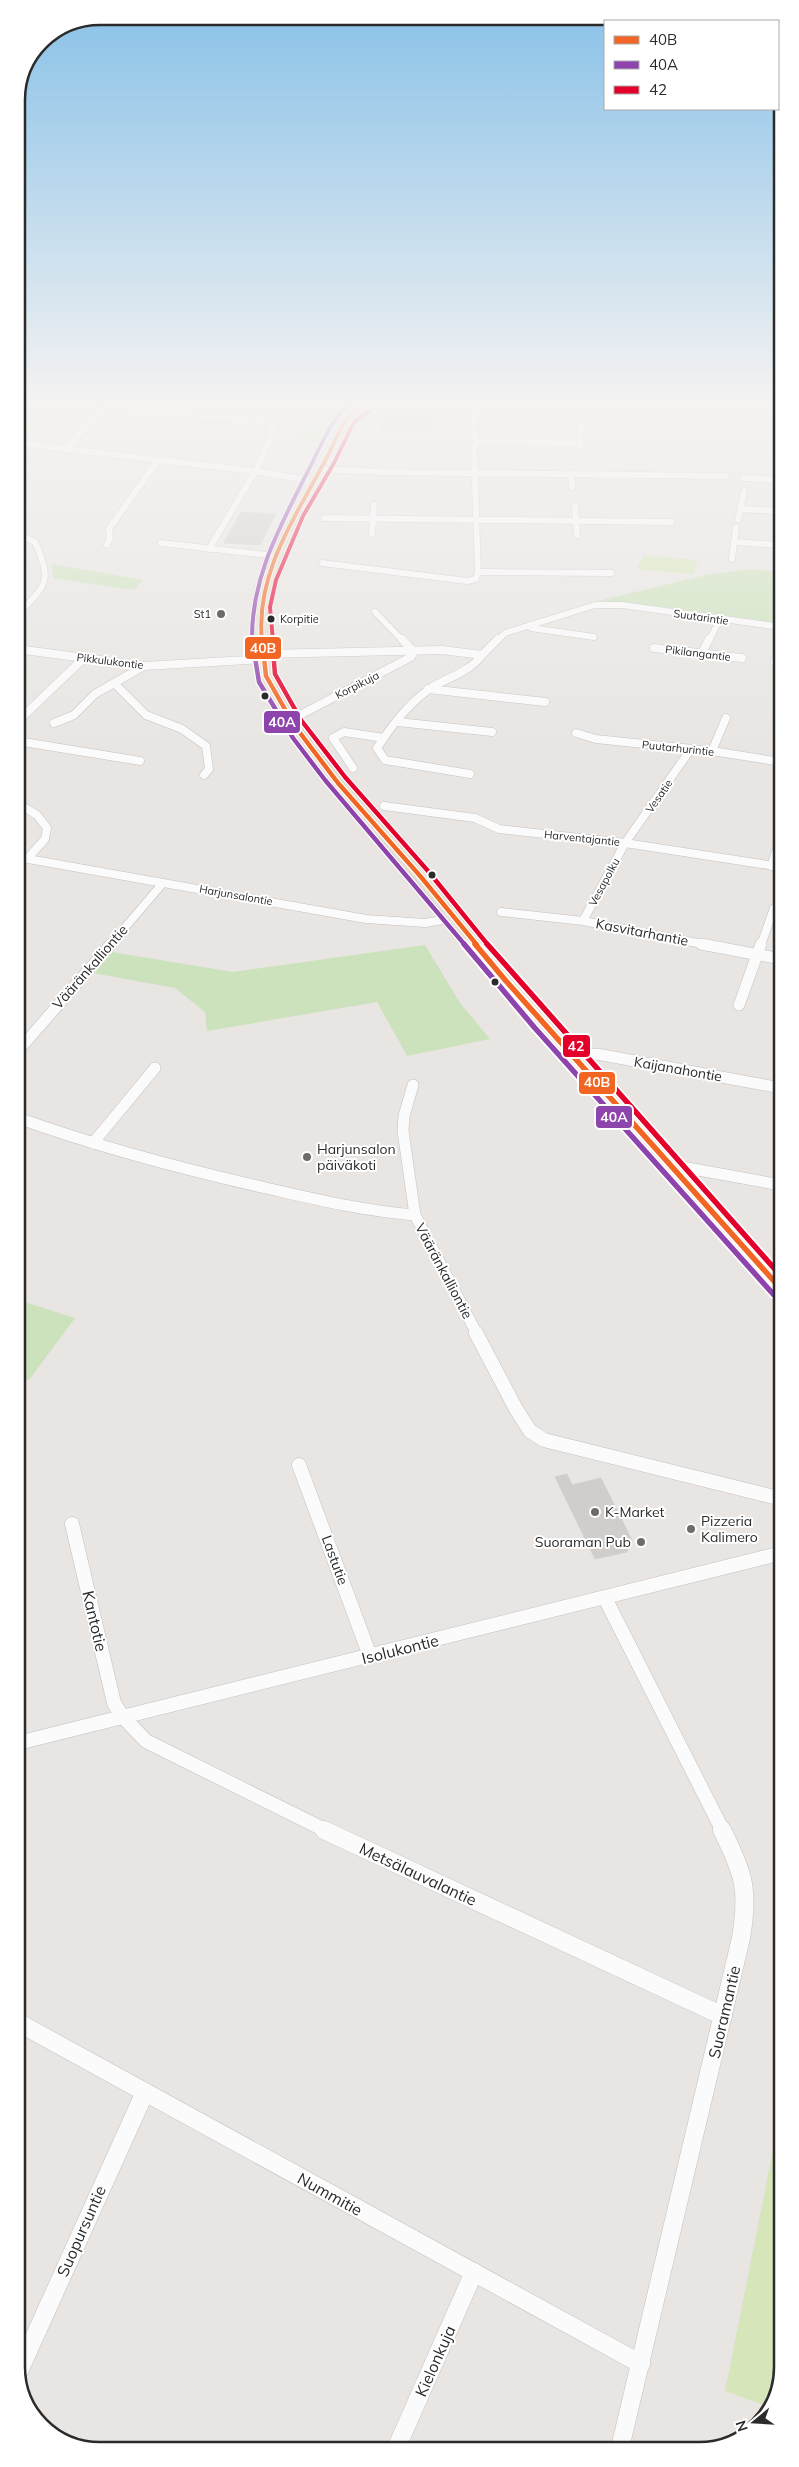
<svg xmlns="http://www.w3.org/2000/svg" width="799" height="2467" font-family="Mulish,sans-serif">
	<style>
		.green { fill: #cce2bc }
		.pitch { fill: #d6e6ba }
		.building { fill: #d0cdcb; stroke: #d3d1cd }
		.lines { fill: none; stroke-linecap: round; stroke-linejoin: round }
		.minor-far4-casing { stroke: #c2c1c2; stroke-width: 7 }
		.minor-far3-casing { stroke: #c2c1c2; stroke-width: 9 }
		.minor-far2-casing { stroke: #c2c1c2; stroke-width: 12 }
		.minor-far1-casing { stroke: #c2c1c2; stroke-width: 15 }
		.minor-casing { stroke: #c2c1c2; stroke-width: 19 }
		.primary-casing { stroke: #c5c3c2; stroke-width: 1 }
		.minor-far4 { stroke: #fcfbfb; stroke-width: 6 }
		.minor-far3 { stroke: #fcfbfb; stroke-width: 8 }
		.minor-far2 { stroke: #fcfbfb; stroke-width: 11 }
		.minor-far1 { stroke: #fcfbfb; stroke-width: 14 }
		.minor { stroke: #fcfbfb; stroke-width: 18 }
		.primary { fill: #e5e1d5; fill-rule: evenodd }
		.bus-1-far2-casing { stroke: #fff; stroke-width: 5.5 }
		.bus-1-far1-casing { stroke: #fff; stroke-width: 7 }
		.bus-1-casing { stroke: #fff; stroke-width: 9 }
		.bus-2-far2-casing { stroke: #fff; stroke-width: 5.5 }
		.bus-2-far1-casing { stroke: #fff; stroke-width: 7 }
		.bus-2-casing { stroke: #fff; stroke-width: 9 }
		.bus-3-far2-casing { stroke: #fff; stroke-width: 5.5 }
		.bus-3-far1-casing { stroke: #fff; stroke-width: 7 }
		.bus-3-casing { stroke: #fff; stroke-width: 9 }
		.bus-1-far2 { stroke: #f26522; stroke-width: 4 }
		.bus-1-far1 { stroke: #f26522; stroke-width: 4.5 }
		.bus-1 { stroke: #f26522; stroke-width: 5.5 }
		.bus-2-far2 { stroke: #8e44ad; stroke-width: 4 }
		.bus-2-far1 { stroke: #8e44ad; stroke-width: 4.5 }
		.bus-2 { stroke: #8e44ad; stroke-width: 5.5 }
		.bus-3-far2 { stroke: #e4002b; stroke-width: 4 }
		.bus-3-far1 { stroke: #e4002b; stroke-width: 4.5 }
		.bus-3 { stroke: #e4002b; stroke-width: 5.5 }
		.poi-dot { fill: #6d6c6b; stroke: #fff; stroke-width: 2 }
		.bus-dot { fill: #2b2b2b; stroke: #fff; stroke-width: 2 }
		.labels { text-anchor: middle; stroke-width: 4; stroke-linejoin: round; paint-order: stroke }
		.far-poi-label { font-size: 11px; fill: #2b2b2b; stroke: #fff; text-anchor: end }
		.far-street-label { font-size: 11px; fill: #2b2b2b; stroke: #fff }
		.far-bus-label { font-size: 11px; fill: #2b2b2b; stroke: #fff; text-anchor: start }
		.street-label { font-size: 14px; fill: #2b2b2b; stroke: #fff }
		.poi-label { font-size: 14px; fill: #2b2b2b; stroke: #fff; text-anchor: start }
		.near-street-label { font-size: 16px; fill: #2b2b2b; stroke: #fff }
		.rim { fill: none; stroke: #2b2b2b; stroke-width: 2.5 }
		.line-badge { stroke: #fff; stroke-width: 2 }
		.badge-label { font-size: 14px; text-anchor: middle; font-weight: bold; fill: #fff }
	</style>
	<rect width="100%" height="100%" fill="#e8e5e2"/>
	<g class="green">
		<polygon points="17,402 104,402 108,403 100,409 62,404 17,444"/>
		<polygon points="318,402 349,403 322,443 298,441"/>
		<polygon points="52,564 143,580 134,590 53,578"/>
		<polygon points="750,569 781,572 781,623 598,601 706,575"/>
		<polygon points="425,945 460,1003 490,1039 407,1056 377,1002 207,1031 205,1012 175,988 93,973 112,952 233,972"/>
		<polygon points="18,1300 75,1318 29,1380 18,1377"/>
	</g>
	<g class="pitch">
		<polygon points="644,555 698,560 693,574 636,569"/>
		<polygon points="782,2105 783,2367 769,2407 725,2391"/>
	</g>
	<g class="building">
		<polygon points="385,411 433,414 433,432 382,432"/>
		<polygon points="241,512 276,514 260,545 224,543"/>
		<polygon points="567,1474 572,1485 601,1478 632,1540 627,1552 595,1559 555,1477"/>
	</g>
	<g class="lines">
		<defs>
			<g id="minor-far4">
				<polyline points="167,402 191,416 260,420"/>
				<polyline points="474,402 474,430 477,445 475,446"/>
				<polyline points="476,442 581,443"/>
				<polyline points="22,443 65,449 106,408 191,416"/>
				<polyline points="580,447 581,421"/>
				<polyline points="65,449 254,471 312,481"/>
				<polyline points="474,451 478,572"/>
				<polyline points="320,469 380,472 726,476"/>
				<polyline points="17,474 26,466"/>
				<polyline points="571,474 572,487"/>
				<polyline points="743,478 780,480"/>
				<polyline points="575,506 577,535"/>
				<polyline points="741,509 780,511"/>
				<polyline points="324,518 671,522"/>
				<polyline points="738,520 744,491"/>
				<path d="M17 534 35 542C53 583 46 585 17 615"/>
				<polyline points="372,534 374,505"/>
				<polyline points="735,542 781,545"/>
				<polyline points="161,543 276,556"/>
				<polyline points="107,545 110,537 109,529 158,460"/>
				<polyline points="209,549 256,470 270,439 273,427 260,420 268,402"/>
				<polyline points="732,559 736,527"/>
				<polyline points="322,563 467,581 476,579 478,572 611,573"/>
				<polyline points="375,612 403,641"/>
				<polyline points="531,628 594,637"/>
				<polyline points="497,641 505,633 595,605 622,605 781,627"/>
				<polyline points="709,641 720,619"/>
			</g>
			<g id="minor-far3">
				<polyline points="654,648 742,658"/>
				<polyline points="17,649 144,666 264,659"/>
				<polyline points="702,653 709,639"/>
				<polyline points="264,654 442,650 482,655 498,639"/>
				<polyline points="775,662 781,663"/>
				<polyline points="115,684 146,715 182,729 206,746 209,769 204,775"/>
				<polyline points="428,689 545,702"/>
				<polyline points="298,716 411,657 414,652 402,639"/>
				<polyline points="17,722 84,658"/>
				<polyline points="398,722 492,732"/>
				<polyline points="54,723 74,715 95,694 144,666"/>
				<polyline points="576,733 596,739 712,751 781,762"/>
				<polyline points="17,741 140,761"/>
				<polyline points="712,751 726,718"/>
				<polyline points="353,768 333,738 344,732 384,738"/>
				<path d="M470 774 385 760 377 748C391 727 407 705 428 690 446 677 468 674 482 655"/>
				<polyline points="17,803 37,815 47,828 45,839 28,858"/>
				<polyline points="384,806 475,818 499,829 625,843 781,867"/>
				<polyline points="17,857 366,919 425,923 455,918"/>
				<polyline points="771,866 781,837"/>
				<polyline points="501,912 583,921 708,945"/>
				<polyline points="583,921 625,843 691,749"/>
				<polyline points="110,945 163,883"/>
				<polyline points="761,945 774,908"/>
			</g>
			<g id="minor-far2">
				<polyline points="701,944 781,959"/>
				<polyline points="739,1005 761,944"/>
				<polyline points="18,1051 111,944"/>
				<polyline points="576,1057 597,1054 781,1088"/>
				<polyline points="413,1085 404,1116 403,1131 415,1215"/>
				<path d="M18 1118C99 1147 182 1169 266 1188 315 1199 364 1211 415 1215L477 1334"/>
				<polyline points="93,1143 155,1068"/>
				<polyline points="671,1165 781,1185"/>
			</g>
			<g id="minor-far1">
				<polyline points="476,1333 516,1409 530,1431 544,1440 782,1499"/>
				<polyline points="299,1465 370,1656"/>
				<polyline points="72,1524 114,1703 122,1716 146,1741 327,1831"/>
				<polyline points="605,1598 723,1831"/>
				<polyline points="18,1743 782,1553"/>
			</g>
			<g id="minor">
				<polyline points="324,1830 723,2016"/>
				<polyline points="19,2023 641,2364"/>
				<polyline points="19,2371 145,2092"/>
				<path d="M620 2448 741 1938C749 1890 744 1874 722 1830"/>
				<polyline points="396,2449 474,2272"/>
			</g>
			<path id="primary" d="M351 402H361C328 462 263 562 267 631 268 653 271 675 281 695 319 763 379 817 428 876 456 910 483 944 512 977 599 1079 692 1177 781 1277V1295L774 1294 500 984 416 880 333 786 289 728 269 695 260 676 255 631V606L259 587 290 512Z"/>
		</defs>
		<use href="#minor-far4" class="minor-far4-casing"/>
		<use href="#minor-far3" class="minor-far3-casing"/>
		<use href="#minor-far2" class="minor-far2-casing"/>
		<use href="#minor-far1" class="minor-far1-casing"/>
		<use href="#minor" class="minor-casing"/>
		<use href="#primary" class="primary-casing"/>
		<use href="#minor-far4" class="minor-far4"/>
		<use href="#minor-far3" class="minor-far3"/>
		<use href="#minor-far2" class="minor-far2"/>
		<use href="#minor-far1" class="minor-far1"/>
		<use href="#minor" class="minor"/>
		<use href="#primary" class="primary"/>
		<defs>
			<path id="bus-1-far2" d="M262 641C255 573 296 516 326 459 341 431 339 420 368 402"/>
			<polyline id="bus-1-far1" points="262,639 266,676 294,725 338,783 421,877 477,945"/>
			<polyline id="bus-1" points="475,944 506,981 781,1289"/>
			<path id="bus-2-far2" d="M252 641C251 576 281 525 309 469 321 446 331 419 351 402"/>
			<polyline id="bus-2-far1" points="252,639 259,682 293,738 325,780 465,945"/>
			<polyline id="bus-2" points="464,944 534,1027 774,1295"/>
			<polyline id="bus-3-far2" points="273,641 270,607 276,580 303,516 334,463 352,426 356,420 373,409"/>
			<polyline id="bus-3-far1" points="272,639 275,674 301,720 345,777 428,871 488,945"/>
			<polyline id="bus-3" points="487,944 781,1276"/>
		</defs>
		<use href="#bus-1-far2" class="bus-1-far2-casing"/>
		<use href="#bus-1-far1" class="bus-1-far1-casing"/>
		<use href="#bus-1" class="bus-1-casing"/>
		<use href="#bus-2-far2" class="bus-2-far2-casing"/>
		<use href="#bus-2-far1" class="bus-2-far1-casing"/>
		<use href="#bus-2" class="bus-2-casing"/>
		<use href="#bus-3-far2" class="bus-3-far2-casing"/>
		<use href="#bus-3-far1" class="bus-3-far1-casing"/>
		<use href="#bus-3" class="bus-3-casing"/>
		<use href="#bus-1-far2" class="bus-1-far2"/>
		<use href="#bus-1-far1" class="bus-1-far1"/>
		<use href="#bus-1" class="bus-1"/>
		<use href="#bus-2-far2" class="bus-2-far2"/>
		<use href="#bus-2-far1" class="bus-2-far1"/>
		<use href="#bus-2" class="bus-2"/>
		<use href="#bus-3-far2" class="bus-3-far2"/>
		<use href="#bus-3-far1" class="bus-3-far1"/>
		<use href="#bus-3" class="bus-3"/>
	</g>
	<linearGradient id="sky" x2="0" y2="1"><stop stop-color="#88c1e8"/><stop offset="0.54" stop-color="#f5f3f2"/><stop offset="1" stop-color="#f5f3f2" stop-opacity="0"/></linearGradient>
	<rect width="799" height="748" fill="url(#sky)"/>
	<g class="poi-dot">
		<circle cx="221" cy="614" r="5"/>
		<circle cx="307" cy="1157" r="5"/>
		<circle cx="595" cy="1512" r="5"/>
		<circle cx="691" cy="1529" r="5"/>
		<circle cx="641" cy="1542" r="5"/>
	</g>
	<g class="bus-dot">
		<circle cx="271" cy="619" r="4.5"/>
		<circle cx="265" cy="696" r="4.5"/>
		<circle cx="432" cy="875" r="4.5"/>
		<circle cx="495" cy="982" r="4.5"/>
	</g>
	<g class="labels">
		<g class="far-poi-label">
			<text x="211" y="618">St1</text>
		</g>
		<g class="far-street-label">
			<text transform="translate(701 617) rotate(8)" y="4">Suutarintie</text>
			<text transform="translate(698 653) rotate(7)" y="4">Pikilangantie</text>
			<text transform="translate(110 661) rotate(7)" y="4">Pikkulukontie</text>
			<text transform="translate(357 685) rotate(-27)" y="4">Korpikuja</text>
			<text transform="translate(678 748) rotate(6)" y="4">Puutarhurintie</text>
			<text transform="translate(659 796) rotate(-55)" y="4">Vesatie</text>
			<text transform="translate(582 838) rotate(6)" y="4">Harventajantie</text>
			<text transform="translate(604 882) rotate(-62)" y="4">Vesapolku</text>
			<text transform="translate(236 895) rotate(10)" y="4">Harjunsalontie</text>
		</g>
		<g class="far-bus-label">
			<text x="280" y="623">Korpitie</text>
		</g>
		<g class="street-label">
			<text transform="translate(642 932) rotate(11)" y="5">Kasvitarhantie</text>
			<text transform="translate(90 967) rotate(-49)" y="5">Vääränkalliontie</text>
			<text transform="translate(678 1069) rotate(10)" y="5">Kaijanahontie</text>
			<text transform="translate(444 1271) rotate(62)" y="5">Vääränkalliontie</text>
			<text transform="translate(335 1560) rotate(70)" y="5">Lastutie</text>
		</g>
		<g class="poi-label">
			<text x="317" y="1154">Harjunsalon<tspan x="317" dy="16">päiväkoti</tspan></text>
			<text x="605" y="1517">K-Market</text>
			<text x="701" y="1526">Pizzeria<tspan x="701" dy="16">Kalimero</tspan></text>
			<text x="631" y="1547" text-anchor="end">Suoraman Pub</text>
		</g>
		<g class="near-street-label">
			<text transform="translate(95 1621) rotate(77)" y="6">Kantotie</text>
			<text transform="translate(400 1649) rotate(-14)" y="6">Isolukontie</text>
			<text transform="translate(418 1874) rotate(25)" y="6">Metsälauvalantie</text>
			<text transform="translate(724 2012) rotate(-77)" y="6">Suoramantie</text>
			<text transform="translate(330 2194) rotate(29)" y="6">Nummitie</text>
			<text transform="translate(81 2231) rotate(-66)" y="6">Suopursuntie</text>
			<text transform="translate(435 2361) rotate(-66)" y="6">Kielonkuja</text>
		</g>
	</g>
	<path d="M0 0H799V2467H0ZM100 25H699A75 75 0 0 1 774 100V2367A75 75 0 0 1 699 2442H100A75 75 0 0 1 25 2367V100A75 75 0 0 1 100 25Z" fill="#fff" fill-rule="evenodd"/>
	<path class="rim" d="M100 25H699A75 75 0 0 1 774 100V2367A75 75 0 0 1 699 2442H100A75 75 0 0 1 25 2367V100A75 75 0 0 1 100 25Z"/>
	<g class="line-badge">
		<rect x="244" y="636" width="38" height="24" rx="5" fill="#f26522"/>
		<rect x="263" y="710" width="38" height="24" rx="5" fill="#8e44ad"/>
		<rect x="562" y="1034" width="29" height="24" rx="5" fill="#e4002b"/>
		<rect x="578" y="1071" width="38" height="24" rx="5" fill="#f26522"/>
		<rect x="595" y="1105" width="38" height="24" rx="5" fill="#8e44ad"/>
	</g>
	<g class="badge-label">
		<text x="263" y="653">40B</text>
		<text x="282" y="727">40A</text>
		<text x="576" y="1051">42</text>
		<text x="597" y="1087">40B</text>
		<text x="614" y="1122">40A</text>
	</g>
	<rect x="604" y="20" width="175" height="90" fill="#ffffff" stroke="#aaaaaa"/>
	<rect x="614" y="36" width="25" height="8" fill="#f26522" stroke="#aaaaaa"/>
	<text x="649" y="45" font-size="15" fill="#2b2b2b">40B</text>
	<rect x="614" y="61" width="25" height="8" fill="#8e44ad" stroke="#aaaaaa"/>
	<text x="649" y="70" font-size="15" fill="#2b2b2b">40A</text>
	<rect x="614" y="86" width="25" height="8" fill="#e4002b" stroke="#aaaaaa"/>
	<text x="649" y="95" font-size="15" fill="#2b2b2b">42</text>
	<g transform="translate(754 2422) rotate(252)" stroke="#ffffff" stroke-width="4" paint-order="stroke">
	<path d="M0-4L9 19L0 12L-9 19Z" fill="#2b2b2b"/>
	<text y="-8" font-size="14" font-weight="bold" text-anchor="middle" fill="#2b2b2b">N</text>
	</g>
</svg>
